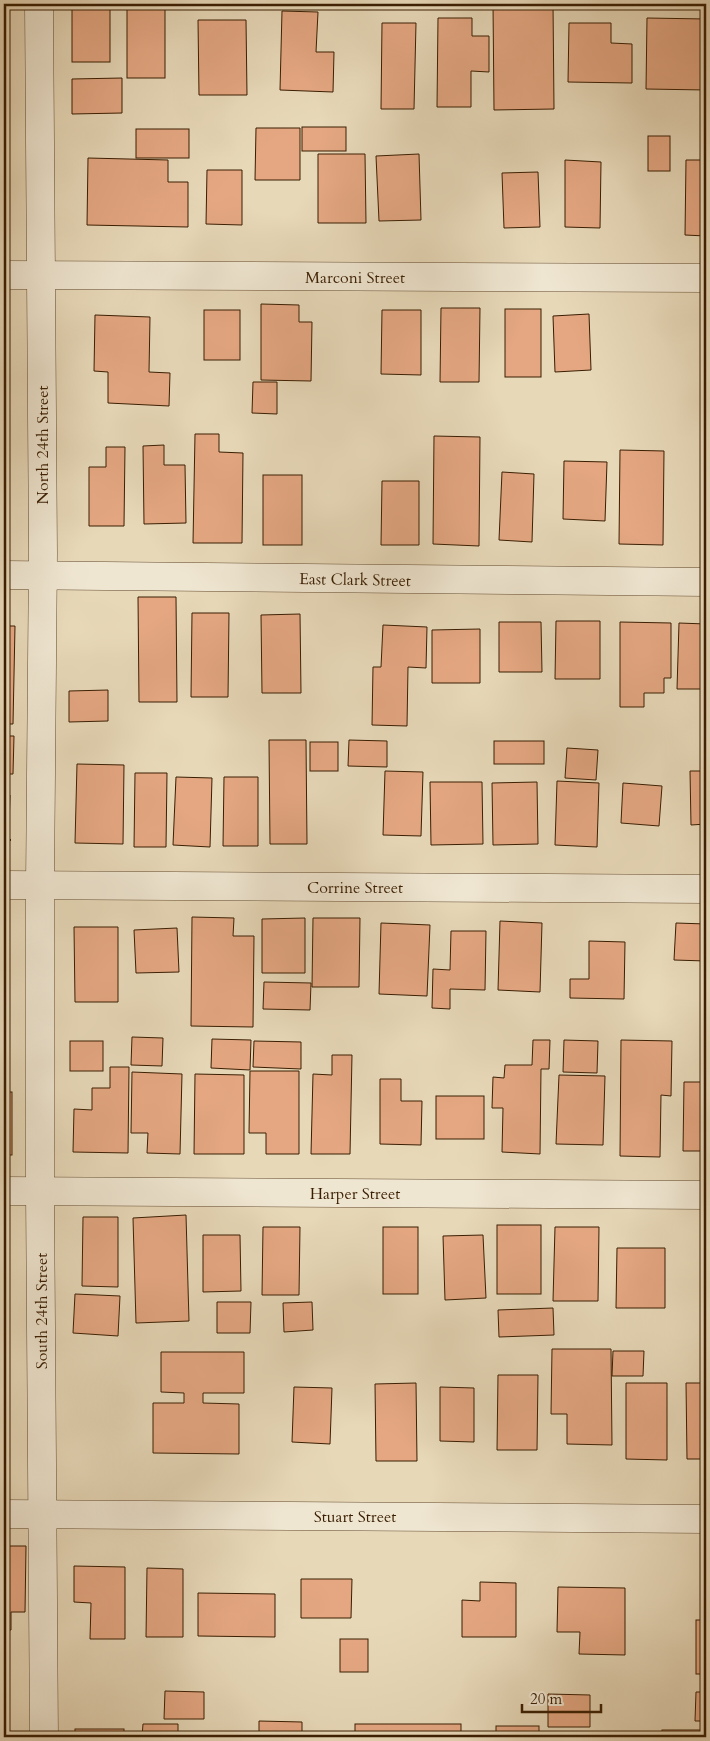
<svg xmlns="http://www.w3.org/2000/svg" width="710" height="1741" font-family="Cardo,serif">
	<style>
		.building { fill: #e4a782; stroke: #3a1e02 }
		.lines { fill: none; stroke-linecap: round; stroke-linejoin: round }
		.minor-casing { stroke: #654c30; stroke-width: 29 }
		.minor { stroke: #efe6d1; stroke-width: 28 }
		.labels { text-anchor: middle; stroke-width: 4; stroke-linejoin: round; paint-order: stroke }
		.street-label { font-size: 16px; fill: #3a1e02; stroke: #efe6d1 }
	</style>
	<rect width="100%" height="100%" fill="#e7d8b8"/>
	<filter id="stains"><feTurbulence type="fractalNoise" baseFrequency=".004" numOctaves="4"/><feColorMatrix values="0 0 0 0 .2 0 0 0 0 .09 0 0 0 0 .02 0 0 0 .5 -.17"/></filter>
	<radialGradient id="worn" r=".72"><stop offset=".6" stop-color="#630" stop-opacity="0"/><stop offset="1" stop-color="#630" stop-opacity=".3"/></radialGradient>
	<g class="building">
		<rect x="72" y="4" width="38" height="58"/>
		<rect x="127" y="4" width="38" height="74"/>
		<polygon points="493,4 553,4 554,109 494,110"/>
		<polygon points="282,11 318,12 316,52 334,52 333,92 280,90"/>
		<polygon points="438,18 472,18 472,36 489,36 489,72 471,71 471,107 437,107"/>
		<polygon points="647,18 706,19 706,90 646,89"/>
		<polygon points="198,20 246,20 247,95 199,95"/>
		<polygon points="382,23 416,23 414,109 381,109"/>
		<polygon points="569,23 611,23 611,43 632,44 632,83 568,82"/>
		<polygon points="122,78 122,113 72,114 72,79"/>
		<rect x="302" y="127" width="44" height="24"/>
		<polygon points="256,128 300,128 300,180 255,180"/>
		<rect x="136" y="129" width="53" height="29"/>
		<rect x="648" y="136" width="22" height="35"/>
		<polygon points="318,154 365,154 366,223 318,223"/>
		<polygon points="419,154 421,220 379,221 376,156"/>
		<polygon points="88,158 168,160 168,182 188,182 188,227 87,225"/>
		<polygon points="565,160 601,162 600,228 565,227"/>
		<polygon points="686,160 706,160 706,236 685,235"/>
		<polygon points="207,170 242,170 242,225 206,224"/>
		<polygon points="538,172 540,227 504,228 502,173"/>
		<rect x="4" y="181" width="4" height="40"/>
		<polygon points="261,304 299,305 299,322 312,322 311,381 261,380"/>
		<polygon points="441,308 480,308 479,382 440,382"/>
		<rect x="505" y="309" width="36" height="68"/>
		<rect x="204" y="310" width="36" height="50"/>
		<polygon points="382,310 421,310 421,375 381,374"/>
		<polygon points="589,314 591,370 555,372 553,316"/>
		<polygon points="95,315 150,317 149,372 170,373 169,406 108,403 108,372 94,371"/>
		<polygon points="253,382 277,382 277,414 252,413"/>
		<polygon points="195,434 219,434 219,452 243,453 242,543 193,543"/>
		<polygon points="434,436 480,437 479,546 433,544"/>
		<polygon points="164,445 164,465 185,465 186,523 144,524 143,446"/>
		<polygon points="106,447 125,447 124,526 89,526 89,467 106,467"/>
		<polygon points="620,450 664,451 663,545 619,544"/>
		<polygon points="564,461 607,462 605,521 563,519"/>
		<polygon points="502,472 534,474 532,542 499,540"/>
		<rect x="263" y="475" width="39" height="70"/>
		<polygon points="382,481 419,481 419,545 381,545"/>
		<polygon points="138,597 176,597 177,702 139,702"/>
		<polygon points="192,613 229,613 228,697 191,697"/>
		<polygon points="300,614 301,693 262,693 261,615"/>
		<polygon points="556,621 600,621 600,679 555,679"/>
		<polygon points="499,622 541,622 542,672 499,672"/>
		<polygon points="620,622 671,623 671,678 664,678 664,693 644,693 644,707 620,707"/>
		<polygon points="679,623 706,624 706,689 677,689"/>
		<polygon points="383,625 427,627 426,668 408,667 407,726 372,725 373,667 381,667"/>
		<polygon points="4,626 15,626 13,724 4,724"/>
		<polygon points="480,629 480,683 432,683 432,630"/>
		<polygon points="108,690 108,721 69,722 69,691"/>
		<polygon points="4,736 14,736 13,774 4,774"/>
		<polygon points="269,740 306,740 307,844 270,844"/>
		<polygon points="349,740 387,741 387,767 348,766"/>
		<rect x="494" y="741" width="50" height="23"/>
		<rect x="310" y="742" width="28" height="29"/>
		<polygon points="567,748 598,750 596,780 565,778"/>
		<polygon points="77,764 124,765 123,844 75,843"/>
		<polygon points="385,771 423,772 421,836 383,835"/>
		<polygon points="690,771 706,771 706,824 691,825"/>
		<polygon points="135,773 167,773 166,847 134,847"/>
		<polygon points="176,777 212,778 210,847 173,845"/>
		<polygon points="224,777 258,777 258,846 223,846"/>
		<polygon points="557,781 599,783 597,847 555,845"/>
		<polygon points="430,782 482,782 483,844 431,845"/>
		<polygon points="537,782 538,844 493,845 492,783"/>
		<polygon points="623,783 662,786 659,826 621,823"/>
		<polygon points="4,790 10,795 9,826 4,832"/>
		<polygon points="4,833 11,840 4,846"/>
		<polygon points="192,917 234,918 233,936 254,936 253,1027 191,1026"/>
		<polygon points="305,918 305,973 262,973 262,919"/>
		<polygon points="313,918 360,918 359,987 312,987"/>
		<polygon points="500,921 542,923 540,992 498,990"/>
		<polygon points="381,923 430,925 427,996 379,994"/>
		<polygon points="676,923 706,924 706,961 674,960"/>
		<polygon points="74,927 118,927 118,1002 75,1002"/>
		<polygon points="177,928 179,972 136,973 134,930"/>
		<polygon points="451,931 486,931 485,990 450,989 450,1009 432,1008 433,969 450,970"/>
		<polygon points="589,941 625,942 624,999 570,998 570,979 589,979"/>
		<polygon points="264,982 311,983 310,1010 263,1009"/>
		<polygon points="132,1037 163,1038 162,1066 131,1065"/>
		<polygon points="212,1039 251,1040 250,1070 211,1068"/>
		<polygon points="533,1040 550,1040 549,1069 541,1069 540,1154 502,1152 503,1108 492,1108 493,1077 504,1078 505,1065 532,1065"/>
		<polygon points="564,1040 598,1041 597,1073 563,1072"/>
		<polygon points="621,1040 672,1041 671,1096 661,1095 660,1157 620,1156"/>
		<rect x="70" y="1041" width="33" height="30"/>
		<polygon points="254,1041 301,1042 301,1069 253,1067"/>
		<polygon points="332,1055 352,1055 350,1154 311,1154 313,1074 332,1075"/>
		<polygon points="110,1067 129,1067 128,1153 73,1152 74,1109 92,1110 92,1088 110,1088"/>
		<polygon points="250,1071 299,1071 299,1154 266,1154 266,1133 249,1133"/>
		<polygon points="132,1072 182,1074 180,1154 147,1153 148,1133 131,1133"/>
		<polygon points="195,1074 244,1075 244,1154 194,1154"/>
		<polygon points="559,1075 605,1076 603,1145 556,1144"/>
		<polygon points="380,1079 401,1079 401,1101 422,1101 421,1145 380,1144"/>
		<polygon points="684,1082 706,1082 706,1151 683,1151"/>
		<rect x="4" y="1092" width="8" height="63"/>
		<rect x="436" y="1096" width="48" height="43"/>
		<polygon points="186,1215 189,1321 136,1323 133,1218"/>
		<polygon points="83,1217 118,1217 118,1287 82,1286"/>
		<rect x="497" y="1225" width="44" height="69"/>
		<polygon points="263,1227 300,1227 299,1295 262,1295"/>
		<rect x="383" y="1227" width="35" height="67"/>
		<polygon points="555,1227 599,1227 598,1301 553,1301"/>
		<polygon points="203,1235 240,1235 241,1291 203,1292"/>
		<polygon points="483,1235 486,1298 445,1300 443,1236"/>
		<polygon points="617,1248 665,1248 665,1308 616,1308"/>
		<polygon points="75,1294 120,1296 118,1336 73,1333"/>
		<polygon points="217,1302 251,1302 250,1333 217,1333"/>
		<polygon points="312,1302 313,1330 284,1332 283,1303"/>
		<polygon points="553,1308 554,1335 499,1337 498,1310"/>
		<polygon points="552,1349 611,1349 612,1445 567,1444 567,1414 551,1414"/>
		<polygon points="613,1351 644,1351 643,1376 612,1376"/>
		<polygon points="161,1352 244,1352 244,1393 203,1393 203,1403 239,1404 239,1454 153,1453 153,1403 184,1403 184,1393 161,1392"/>
		<polygon points="498,1375 538,1375 537,1450 497,1450"/>
		<polygon points="416,1383 417,1461 376,1461 375,1384"/>
		<polygon points="626,1383 667,1383 667,1460 626,1459"/>
		<polygon points="686,1383 706,1383 706,1459 687,1459"/>
		<polygon points="294,1387 332,1388 330,1444 292,1442"/>
		<polygon points="440,1387 474,1388 474,1442 440,1441"/>
		<polygon points="4,1546 26,1546 25,1612 11,1612 11,1630 4,1630"/>
		<polygon points="74,1566 125,1567 125,1639 90,1639 91,1603 74,1602"/>
		<polygon points="147,1568 183,1569 183,1637 146,1637"/>
		<polygon points="301,1579 352,1579 351,1618 301,1618"/>
		<polygon points="480,1582 516,1583 516,1637 462,1637 462,1600 480,1601"/>
		<polygon points="558,1587 625,1588 625,1655 579,1654 580,1632 557,1632"/>
		<polygon points="198,1593 275,1594 275,1637 198,1636"/>
		<rect x="696" y="1620" width="10" height="54"/>
		<rect x="340" y="1639" width="28" height="33"/>
		<polygon points="165,1691 204,1692 204,1719 164,1719"/>
		<polygon points="696,1692 706,1692 706,1721 695,1721"/>
		<polygon points="548,1694 590,1695 590,1727 548,1727"/>
		<polygon points="259,1721 302,1722 302,1737 259,1737"/>
		<polygon points="143,1724 178,1724 178,1737 142,1737"/>
		<rect x="355" y="1724" width="106" height="13"/>
		<rect x="496" y="1726" width="43" height="11"/>
		<rect x="75" y="1729" width="49" height="8"/>
		<rect x="662" y="1730" width="44" height="7"/>
	</g>
	<g class="lines">
		<defs>
			<g id="minor">
				<polyline points="39,4 43,553 40,885 40,1191 44,1737"/>
				<polyline points="4,275 706,278"/>
				<polyline points="4,575 706,582"/>
				<polyline points="4,885 706,889"/>
				<polyline points="4,1191 706,1195"/>
				<polyline points="4,1514 706,1519"/>
			</g>
		</defs>
		<use href="#minor" class="minor-casing"/>
		<use href="#minor" class="minor"/>
	</g>
	<g class="labels">
		<g class="street-label">
			<text x="355" y="283">Marconi Street</text>
			<text transform="translate(42 445) rotate(-90)" y="6">North 24th Street</text>
			<text transform="translate(355 579) rotate(1)" y="6">East Clark Street</text>
			<text x="355" y="893">Corrine Street</text>
			<text x="355" y="1199">Harper Street</text>
			<text transform="translate(41 1311) rotate(-90)" y="6">South 24th Street</text>
			<text x="355" y="1522">Stuart Street</text>
		</g>
	</g>
	<rect width="710" height="1741" fill="none" stroke="#e7d8b8" stroke-width="20"/>
	<rect x="5" y="5" width="700" height="1731" fill="none" stroke="#3a1e02" stroke-width="2.5"/>
	<rect x="10" y="10" width="690" height="1721" fill="none" stroke="#3a1e02"/>
	<path d="M522 1704v8h79v-8" fill="none" stroke="#3a1e02" stroke-width="2.5"/>
	<text x="530" y="1704" font-size="15" fill="#3a1e02" stroke="#efe6d1" stroke-width="4" paint-order="stroke">20 m</text>
	<rect width="100%" height="100%" filter="url(#stains)"/>
	<rect width="100%" height="100%" fill="url(#worn)"/>
</svg>
